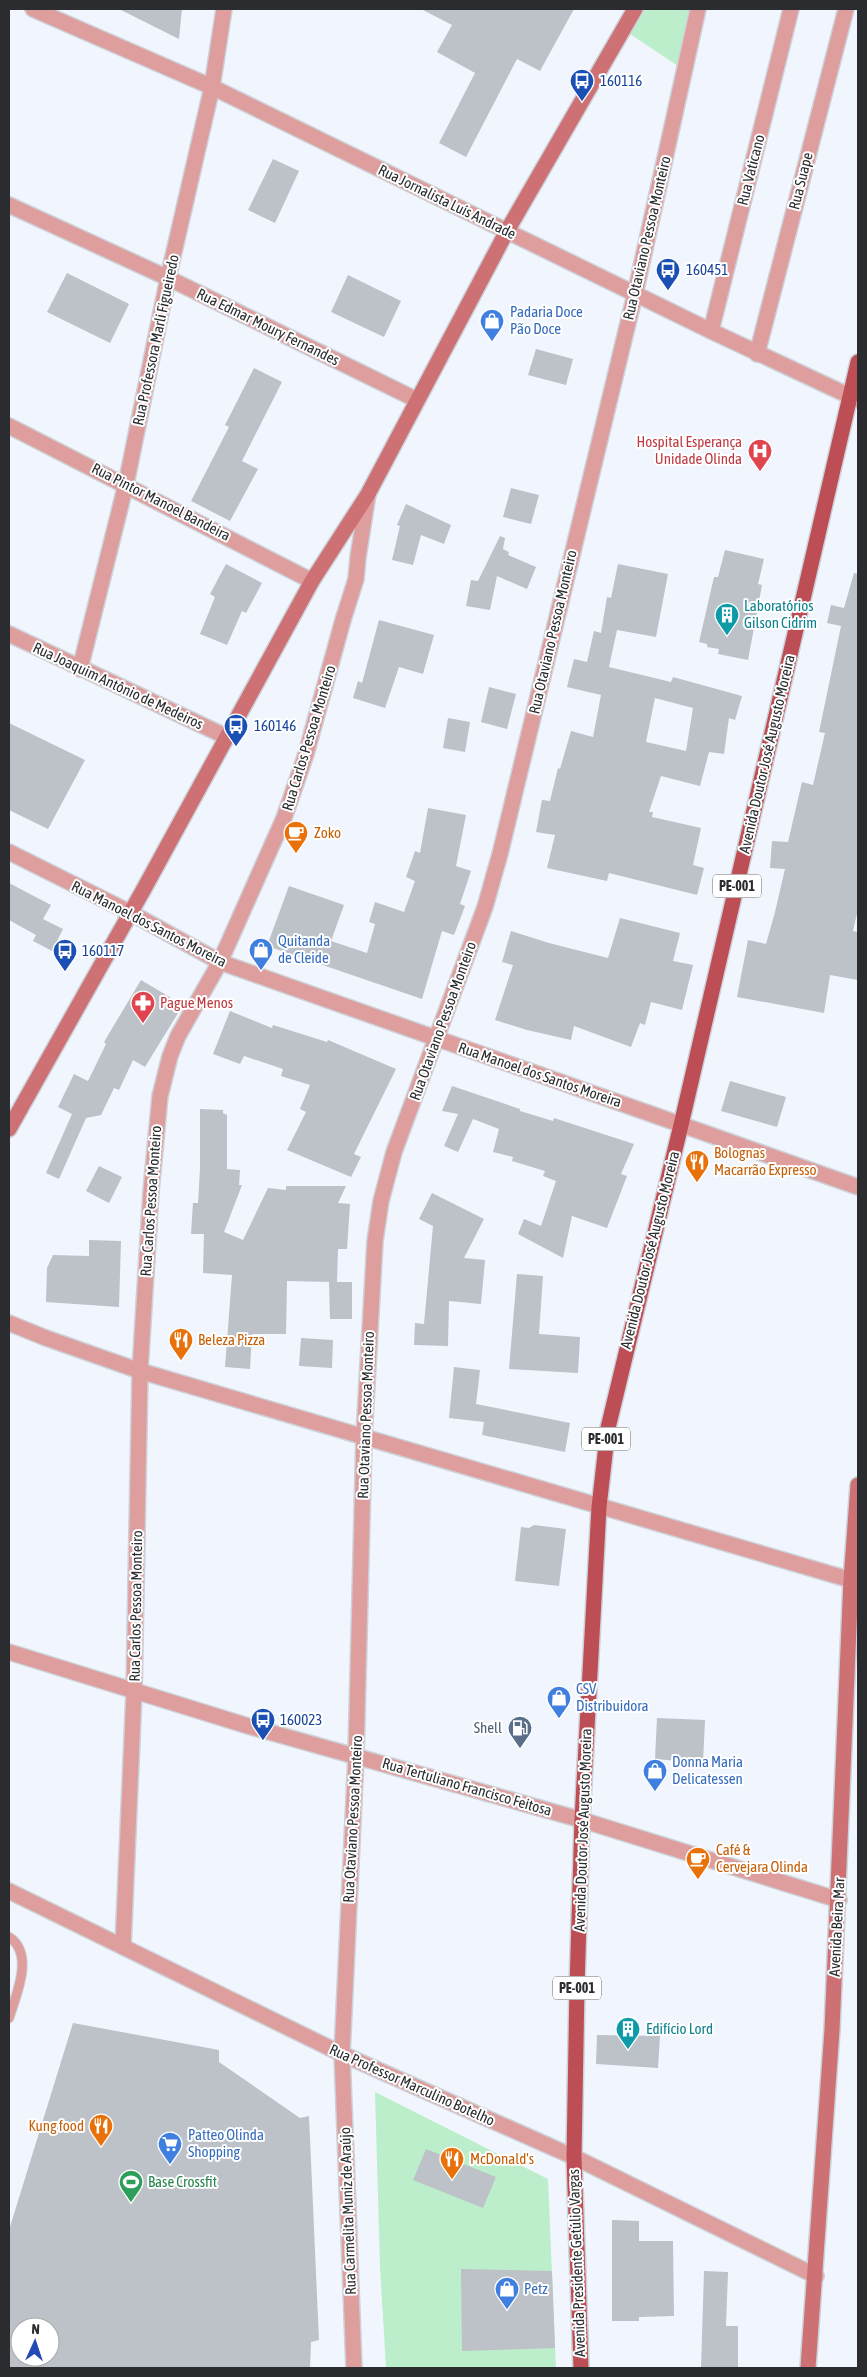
<svg xmlns="http://www.w3.org/2000/svg" width="867" height="2377" font-family="'Asap Condensed',sans-serif">
	<style>
		.green { fill: #bdeecb }
		.building { fill: #bdc1c8; fill-rule: evenodd }
		.lines { fill: none; stroke-linecap: round; stroke-linejoin: round }
		.service-casing { stroke: #cdd2d9; stroke-width: 11 }
		.minor-casing { stroke: #cdd2d9; stroke-width: 18 }
		.tertiary-casing { stroke: #cdd2d9; stroke-width: 18 }
		.secondary-casing { stroke: #cdd2d9; stroke-width: 18 }
		.primary-casing { stroke: #cdd2d9; stroke-width: 18 }
		.service { stroke: #de9e9e; stroke-width: 9 }
		.minor { stroke: #de9e9e; stroke-width: 15 }
		.tertiary { stroke: #de9e9e; stroke-width: 15 }
		.secondary { stroke: #cd7174; stroke-width: 15 }
		.primary { stroke: #be4e55; stroke-width: 15 }
		.labels { text-anchor: middle; stroke-width: 4; stroke-linejoin: round; paint-order: stroke }
		.shield { fill: #fff; stroke: #6a6b6d; stroke-width: 1 }
		.shield-label { font-size: 14px; font-weight: bold; fill: #2a2c2f }
		.transit-label { font-size: 15px; fill: #164399; stroke: #fff; text-anchor: start }
		.street-label { font-size: 15px; fill: #2a2c2f; stroke: #fff }
		.shop-label { font-size: 15px; fill: #366cbe; stroke: #fff; text-anchor: start }
		.health-label { font-size: 15px; fill: #be3a42; stroke: #fff; text-anchor: end }
		.culture-label { font-size: 15px; fill: #0d838f; stroke: #fff; text-anchor: start }
		.food-label { font-size: 15px; fill: #c56008; stroke: #fff; text-anchor: start }
		.service-label { font-size: 15px; fill: #4e5e75; stroke: #fff; text-anchor: end }
		.leisure-label { font-size: 15px; fill: #27864d; stroke: #fff; text-anchor: start }
	</style>
	<rect width="100%" height="100%" fill="#f1f6fe"/>
	<g class="green">
		<polygon points="636,9 694,9 684,70 624,30"/>
		<polygon points="375,2092 548,2179 556,2368 386,2368 380,2267"/>
	</g>
	<g class="building">
		<polygon points="119,9 182,9 179,39"/>
		<polygon points="421,9 574,9 540,71 517,59 466,157 439,143 475,73 437,52 452,25"/>
		<polygon points="273,159 299,171 275,223 248,210"/>
		<polygon points="67,273 129,304 110,343 47,312"/>
		<polygon points="348,275 401,301 384,337 331,312"/>
		<polygon points="536,349 573,359 566,385 528,375"/>
		<polygon points="254,368 282,382 242,461 258,469 230,521 191,501 229,427 225,425"/>
		<polygon points="511,488 539,495 531,524 503,517"/>
		<polygon points="406,504 451,525 444,544 421,535 413,565 392,560 400,526 397,525"/>
		<polygon points="500,536 505,538 503,549 509,552 508,555 536,567 527,589 497,576 490,610 466,606 471,580 478,581"/>
		<polygon points="725,550 764,559 758,584 762,585 748,660 718,654 719,649 707,647 707,644 699,642 714,577 718,577"/>
		<polygon points="226,564 262,583 246,613 242,611 227,645 200,634 215,597 210,594"/>
		<path d="M618 564 668 574 656 637 617 630 609 667 671 682 673 677 742 696 735 720 729 718 724 754 709 752 700 786 661 776 649 812H653L652 817 701 828 693 865 704 868 697 895 609 873 607 881 547 868 555 835 536 832 542 800 550 801 558 768 560 769 571 731 593 737 601 695 567 687 574 659 587 662 594 631 601 633 607 597 611 598ZM655 698 693 708 686 751 646 742Z"/>
		<polygon points="854,573 858,574 858,909 853,931 858,932 858,980 830,975 824,1013 737,997 748,940 766,944 775,912 785,869 770,868 772,841 788,842 802,782 813,785 825,733 819,732 841,626 827,623 831,605 844,608"/>
		<polygon points="379,620 434,635 423,674 399,667 385,708 353,698 358,681 362,683"/>
		<polygon points="489,687 516,694 507,729 481,722"/>
		<polygon points="448,718 470,722 465,752 443,748"/>
		<polygon points="9,723 85,760 48,829 9,810"/>
		<polygon points="428,808 466,815 456,866 471,871 460,904 465,906 454,935 442,931 422,999 267,946 289,886 344,905 331,941 367,953 375,924 369,922 375,902 404,912 415,881 406,877 415,851 420,853"/>
		<polygon points="9,883 51,905 43,919 63,929 52,951 33,941 36,935 9,920"/>
		<polygon points="620,918 680,933 673,961 693,965 682,1010 651,1002 645,1025 640,1023 631,1047 574,1026 571,1040 527,1030 495,1020 513,965 502,962 511,931 549,943 608,958"/>
		<polygon points="141,980 183,1005 145,1067 133,1060 119,1090 114,1088 101,1115 86,1118 59,1179 46,1173 72,1114 58,1107 74,1074 88,1081 106,1044 104,1042"/>
		<polygon points="230,1011 272,1028 273,1025 327,1042 328,1040 396,1069 354,1154 361,1157 351,1177 287,1150 306,1112 300,1109 310,1085 281,1076 283,1069 244,1056 240,1064 213,1054"/>
		<polygon points="730,1081 786,1097 777,1127 721,1111"/>
		<polygon points="452,1086 520,1109 520,1111 553,1121 554,1118 634,1144 621,1174 627,1176 607,1228 572,1216 563,1258 518,1234 524,1219 541,1226 556,1181 543,1176 545,1171 512,1161 513,1157 493,1152 499,1129 473,1119 458,1152 444,1146 458,1114 442,1111"/>
		<polygon points="200,1109 223,1110 223,1113 227,1115 227,1169 240,1170 239,1185 242,1185 224,1232 243,1240 268,1188 286,1190 286,1186 346,1186 338,1203 350,1204 347,1249 338,1249 337,1282 352,1282 352,1319 330,1319 329,1282 332,1282 287,1281 286,1334 252,1334 250,1369 225,1367 232,1275 203,1273 204,1234 191,1234 193,1203 198,1203 200,1169"/>
		<polygon points="99,1166 122,1177 109,1203 86,1191"/>
		<polygon points="432,1193 484,1219 464,1258 485,1260 481,1304 449,1301 448,1346 414,1345 415,1323 424,1324 433,1226 419,1219"/>
		<polygon points="89,1240 121,1241 119,1307 46,1302 47,1268 53,1255 89,1256"/>
		<polygon points="517,1274 543,1276 539,1334 580,1337 578,1373 509,1369"/>
		<polygon points="301,1338 333,1340 332,1368 299,1366"/>
		<polygon points="454,1367 480,1370 476,1404 570,1423 565,1452 482,1435 484,1422 449,1418"/>
		<polygon points="534,1525 566,1529 559,1586 515,1581 521,1527 529,1528"/>
		<polygon points="657,1718 705,1720 703,1763 655,1759"/>
		<path d="M73 2023 219 2050V2062L300 2118 309 2116 319 2340 311 2342 310 2368H9V2230ZM20 2327H50V2357H20Z"/>
		<polygon points="597,2035 660,2036 658,2068 596,2064"/>
		<polygon points="426,2149 496,2177 483,2208 413,2180"/>
		<polygon points="612,2220 639,2221 639,2241 673,2241 674,2316 639,2317 639,2321 612,2321"/>
		<polygon points="461,2269 552,2271 555,2348 462,2351"/>
		<polygon points="704,2271 728,2272 726,2326 738,2326 738,2368 701,2368"/>
	</g>
	<g class="lines">
		<defs>
			<path id="service" d="M9 1937C35 1954 16 1995 9 2018"/>
			<g id="minor">
				<polyline points="33,9 212,87 711,331 858,400"/>
				<polyline points="9,205 168,278 417,400"/>
				<polyline points="711,331 791,9"/>
				<polyline points="757,354 846,9"/>
				<polyline points="9,426 312,581"/>
				<polyline points="9,634 227,737"/>
				<polyline points="80,669 126,484 168,278 212,87 224,9"/>
				<polyline points="9,852 131,913 220,962 858,1187"/>
				<polyline points="9,1323 46,1338 140,1371 851,1580"/>
				<polyline points="582,1820 839,1900"/>
				<polyline points="123,1947 134,1692 140,1371 151,1191 160,1096 170,1056 178,1036 220,962 284,818 306,754 343,620 356,579 358,557 368,494"/>
				<polyline points="574,2157 816,2276"/>
			</g>
			<g id="tertiary">
				<polyline points="9,1652 248,1726 582,1820"/>
				<polyline points="9,1891 342,2054 574,2157"/>
				<polyline points="354,2368 342,2054 356,1756 364,1436 375,1241 381,1201 394,1152 485,907 500,854 635,294 698,9"/>
			</g>
			<g id="secondary">
				<polyline points="9,1129 145,887 312,581 368,494 507,231 635,9"/>
				<polyline points="808,2368 832,2030 851,1580 858,1485"/>
			</g>
			<polyline id="primary" points="581,2368 574,2157 577,1987 582,1820 599,1507 608,1428 681,1125 858,362"/>
		</defs>
		<use href="#service" class="service-casing"/>
		<use href="#minor" class="minor-casing"/>
		<use href="#tertiary" class="tertiary-casing"/>
		<use href="#secondary" class="secondary-casing"/>
		<use href="#primary" class="primary-casing"/>
		<use href="#service" class="service"/>
		<use href="#minor" class="minor"/>
		<use href="#tertiary" class="tertiary"/>
		<use href="#secondary" class="secondary"/>
		<use href="#primary" class="primary"/>
	</g>
	<defs>
		<symbol id="bus-pin" viewBox="-11 -11 22 30"><path d="M0 17L-7.5 6A9.5 9.5 0 1 1 7.5 6Z" fill="#1a4fb4" stroke="#fff"/><path d="M-5-6H5V4H4V6H2V4H-2V6H-4V4H-5ZM-3.5-4V0h7V-4ZM-3.5 1.2v1.5H-2V1.2ZM2 1.2v1.5H3.5V1.2Z" fill="#fff"/></symbol>
		<symbol id="shop-pin" viewBox="-11 -11 22 30"><path d="M0 17L-7.5 6A9.5 9.5 0 1 1 7.5 6Z" fill="#3f7fe0" stroke="#fff"/><path d="M-5-2.5h2.3a2.7 3.5 0 0 1 5.4 0H5L5.5 6h-11ZM-1.5-2.5h3a1.5 2.3 0 0 0-3 0Z" fill="#fff"/></symbol>
		<symbol id="hospital-pin" viewBox="-11 -11 22 30"><path d="M0 17L-7.5 6A9.5 9.5 0 1 1 7.5 6Z" fill="#e0444e" stroke="#fff"/><path d="M-5-5h3v3.5h4V-5h3V5h-3V1.5h-4V5h-3Z" fill="#fff"/></symbol>
		<symbol id="building-pin" viewBox="-11 -11 22 30"><path d="M0 17L-7.5 6A9.5 9.5 0 1 1 7.5 6Z" fill="#0f9aa8" stroke="#fff"/><path d="M-4-6H4V6H1V3H-1V6H-4ZM-2.5-4.3h1.7v1.8h-1.7ZM.8-4.3h1.7v1.8H.8ZM-2.5-1h1.7V.8h-1.7ZM.8-1h1.7V.8H.8Z" fill="#fff"/></symbol>
		<symbol id="cafe-pin" viewBox="-11 -11 22 30"><path d="M0 17L-7.5 6A9.5 9.5 0 1 1 7.5 6Z" fill="#e8710a" stroke="#fff"/><path d="M-5.5-4.5H6V0H3Q3 3.5 0 3.5H-2.5Q-5.5 3.5-5.5 0ZM3-3.2v2h1.7v-2ZM-6 4.5H4V6H-6Z" fill="#fff"/></symbol>
		<symbol id="pharmacy-pin" viewBox="-11 -11 22 30"><path d="M0 17L-7.5 6A9.5 9.5 0 1 1 7.5 6Z" fill="#e0444e" stroke="#fff"/><path d="M-2-6h4v4h4v4h-4v4h-4v-4h-4v-4h4Z" fill="#fff"/></symbol>
		<symbol id="restaurant-pin" viewBox="-11 -11 22 30"><path d="M0 17L-7.5 6A9.5 9.5 0 1 1 7.5 6Z" fill="#e8710a" stroke="#fff"/><path d="M-5-6h1v4h1v-4h1v4h1v-4h1v5L-1.5 .5V6h-2V.5L-5-1ZM5-6V6H3V1.5H1.5Q1.5-4 5-6Z" fill="#fff"/></symbol>
		<symbol id="fuel-pin" viewBox="-11 -11 22 30"><path d="M0 17L-7.5 6A9.5 9.5 0 1 1 7.5 6Z" fill="#5c6f8a" stroke="#fff"/><path d="M-5.5-6h7V0h2V4h1.3V-2.5L3-4.5l.8-.8L6-3V5H2.5V1h-1V6h-7ZM-4.2-4.7v3.2H.2V-4.7Z" fill="#fff"/></symbol>
		<symbol id="supermarket-pin" viewBox="-11 -11 22 30"><path d="M0 17L-7.5 6A9.5 9.5 0 1 1 7.5 6Z" fill="#3f7fe0" stroke="#fff"/><path d="M-6-5.5h2.5l.6 2H6L4.5 2H-2.5L-4.4-4H-6ZM-1.5 3.2a1.3 1.3 0 1 0 .1 0ZM3 3.2a1.3 1.3 0 1 0 .1 0Z" fill="#fff"/></symbol>
		<symbol id="stadium-pin" viewBox="-11 -11 22 30"><path d="M0 17L-7.5 6A9.5 9.5 0 1 1 7.5 6Z" fill="#2e9e5b" stroke="#fff"/><path d="M0-5a6.5 5 0 1 0 0 10a6.5 5 0 1 0 0-10ZM-3.5-1.8h7v3.6h-7Z" fill="#fff"/></symbol>
	</defs>
	<g fill-rule="evenodd">
		<use href="#bus-pin" x="568" y="67" width="28" height="38"/>
		<use href="#bus-pin" x="654" y="256" width="28" height="38"/>
		<use href="#shop-pin" x="478" y="307" width="28" height="38"/>
		<use href="#hospital-pin" x="746" y="437" width="28" height="38"/>
		<use href="#building-pin" x="713" y="601" width="28" height="38"/>
		<use href="#bus-pin" x="222" y="712" width="28" height="38"/>
		<use href="#cafe-pin" x="282" y="819" width="28" height="38"/>
		<use href="#shop-pin" x="247" y="936" width="28" height="38"/>
		<use href="#bus-pin" x="51" y="937" width="28" height="38"/>
		<use href="#pharmacy-pin" x="129" y="989" width="28" height="38"/>
		<use href="#restaurant-pin" x="683" y="1148" width="28" height="38"/>
		<use href="#restaurant-pin" x="167" y="1326" width="28" height="38"/>
		<use href="#shop-pin" x="545" y="1684" width="28" height="38"/>
		<use href="#bus-pin" x="249" y="1706" width="28" height="38"/>
		<use href="#fuel-pin" x="506" y="1714" width="28" height="38"/>
		<use href="#shop-pin" x="641" y="1757" width="28" height="38"/>
		<use href="#cafe-pin" x="684" y="1845" width="28" height="38"/>
		<use href="#building-pin" x="614" y="2015" width="28" height="38"/>
		<use href="#restaurant-pin" x="87" y="2112" width="28" height="38"/>
		<use href="#supermarket-pin" x="156" y="2130" width="28" height="38"/>
		<use href="#restaurant-pin" x="438" y="2145" width="28" height="38"/>
		<use href="#stadium-pin" x="117" y="2168" width="28" height="38"/>
		<use href="#shop-pin" x="493" y="2275" width="28" height="38"/>
	</g>
	<g class="labels">
		<g class="shield">
			<rect x="713" y="874.5" width="48" height="23" rx="4"/>
			<rect x="582" y="1427.5" width="48" height="23" rx="4"/>
			<rect x="553" y="1976.5" width="48" height="23" rx="4"/>
		</g>
		<g class="shield-label">
			<text x="737" y="891">PE-001</text>
			<text x="606" y="1444">PE-001</text>
			<text x="577" y="1993">PE-001</text>
		</g>
		<g class="transit-label">
			<text x="600" y="86">160116</text>
			<text x="686" y="275">160451</text>
			<text x="254" y="731">160146</text>
			<text x="82" y="956">160117</text>
			<text x="280" y="1725">160023</text>
		</g>
		<g class="street-label">
			<text transform="translate(751 170) rotate(-76)" y="5">Rua Vaticano</text>
			<text transform="translate(801 181) rotate(-76)" y="5">Rua Suape</text>
			<text transform="translate(447 202) rotate(26)" y="5">Rua Jornalista Luís Andrade</text>
			<text transform="translate(647 238) rotate(-77)" y="5">Rua Otaviano Pessoa Monteiro</text>
			<text transform="translate(268 327) rotate(26)" y="5">Rua Edmar Moury Fernandes</text>
			<text transform="translate(156 340) rotate(-78)" y="5">Rua Professora Marli Figueiredo</text>
			<text transform="translate(161 502) rotate(27)" y="5">Rua Pintor Manoel Bandeira</text>
			<text transform="translate(553 632) rotate(-77)" y="5">Rua Otaviano Pessoa Monteiro</text>
			<text transform="translate(118 686) rotate(25)" y="5">Rua Joaquim Antônio de Medeiros</text>
			<text transform="translate(309 738) rotate(-73)" y="5">Rua Carlos Pessoa Monteiro</text>
			<text transform="translate(767 754) rotate(-77)" y="5">Avenida Doutor José Augusto Moreira</text>
			<text transform="translate(149 924) rotate(27)" y="5">Rua Manoel dos Santos Moreira</text>
			<text transform="translate(443 1021) rotate(-70)" y="5">Rua Otaviano Pessoa Monteiro</text>
			<text transform="translate(540 1075) rotate(19)" y="5">Rua Manoel dos Santos Moreira</text>
			<text transform="translate(151 1201) rotate(-86)" y="5">Rua Carlos Pessoa Monteiro</text>
			<text transform="translate(650 1250) rotate(-76)" y="5">Avenida Doutor José Augusto Moreira</text>
			<text transform="translate(366 1415) rotate(-88)" y="5">Rua Otaviano Pessoa Monteiro</text>
			<text transform="translate(136 1606) rotate(-89)" y="5">Rua Carlos Pessoa Monteiro</text>
			<text transform="translate(467 1787) rotate(16)" y="5">Rua Tertuliano Francisco Feitosa</text>
			<text transform="translate(353 1819) rotate(-87)" y="5">Rua Otaviano Pessoa Monteiro</text>
			<text transform="translate(583 1830) rotate(-88)" y="5">Avenida Doutor José Augusto Moreira</text>
			<text transform="translate(837 1927) rotate(-87)" y="5">Avenida Beira Mar</text>
			<text transform="translate(412 2085) rotate(24)" y="5">Rua Professor Marculino Botelho</text>
			<text transform="translate(348 2211) rotate(-92)" y="5">Rua Carmelita Muniz de Araújo</text>
			<text transform="translate(577 2263) rotate(-92)" y="5">Avenida Presidente Getúlio Vargas</text>
		</g>
		<g class="shop-label">
			<text x="510" y="317">Padaria Doce<tspan x="510" dy="17">Pão Doce</tspan></text>
			<text x="278" y="946">Quitanda<tspan x="278" dy="17">de Cleide</tspan></text>
			<text x="576" y="1694">CSV<tspan x="576" dy="17">Distribuidora</tspan></text>
			<text x="672" y="1767">Donna Maria<tspan x="672" dy="17">Delicatessen</tspan></text>
			<text x="188" y="2140">Patteo Olinda<tspan x="188" dy="17">Shopping</tspan></text>
			<text x="524" y="2294">Petz</text>
		</g>
		<g class="health-label">
			<text x="742" y="447">Hospital Esperança<tspan x="742" dy="17">Unidade Olinda</tspan></text>
			<text x="160" y="1008" text-anchor="start">Pague Menos</text>
		</g>
		<g class="culture-label">
			<text x="744" y="611">Laboratórios<tspan x="744" dy="17">Gilson Cidrim</tspan></text>
			<text x="646" y="2034">Edifício Lord</text>
		</g>
		<g class="food-label">
			<text x="314" y="838">Zoko</text>
			<text x="714" y="1158">Bolognas<tspan x="714" dy="17">Macarrão Expresso</tspan></text>
			<text x="198" y="1345">Beleza Pizza</text>
			<text x="716" y="1855">Café &amp;<tspan x="716" dy="17">Cervejara Olinda</tspan></text>
			<text x="84" y="2131" text-anchor="end">Kung food</text>
			<text x="470" y="2164">McDonald's</text>
		</g>
		<g class="service-label">
			<text x="502" y="1733">Shell</text>
		</g>
		<g class="leisure-label">
			<text x="148" y="2187">Base Crossfit</text>
		</g>
	</g>
	<rect width="867" height="2377" fill="none" stroke="#2a2c2f" stroke-width="20"/>
	<g transform="translate(35 2342) rotate(3)"><circle r="24" fill="#ffffff" stroke="#aaabac"/>
	<path d="M0-4L9 19L0 12L-9 19Z" fill="#2349b7"/>
	<text y="-8" font-size="14" font-weight="bold" text-anchor="middle" fill="#2a2c2f">N</text>
	</g>
</svg>
